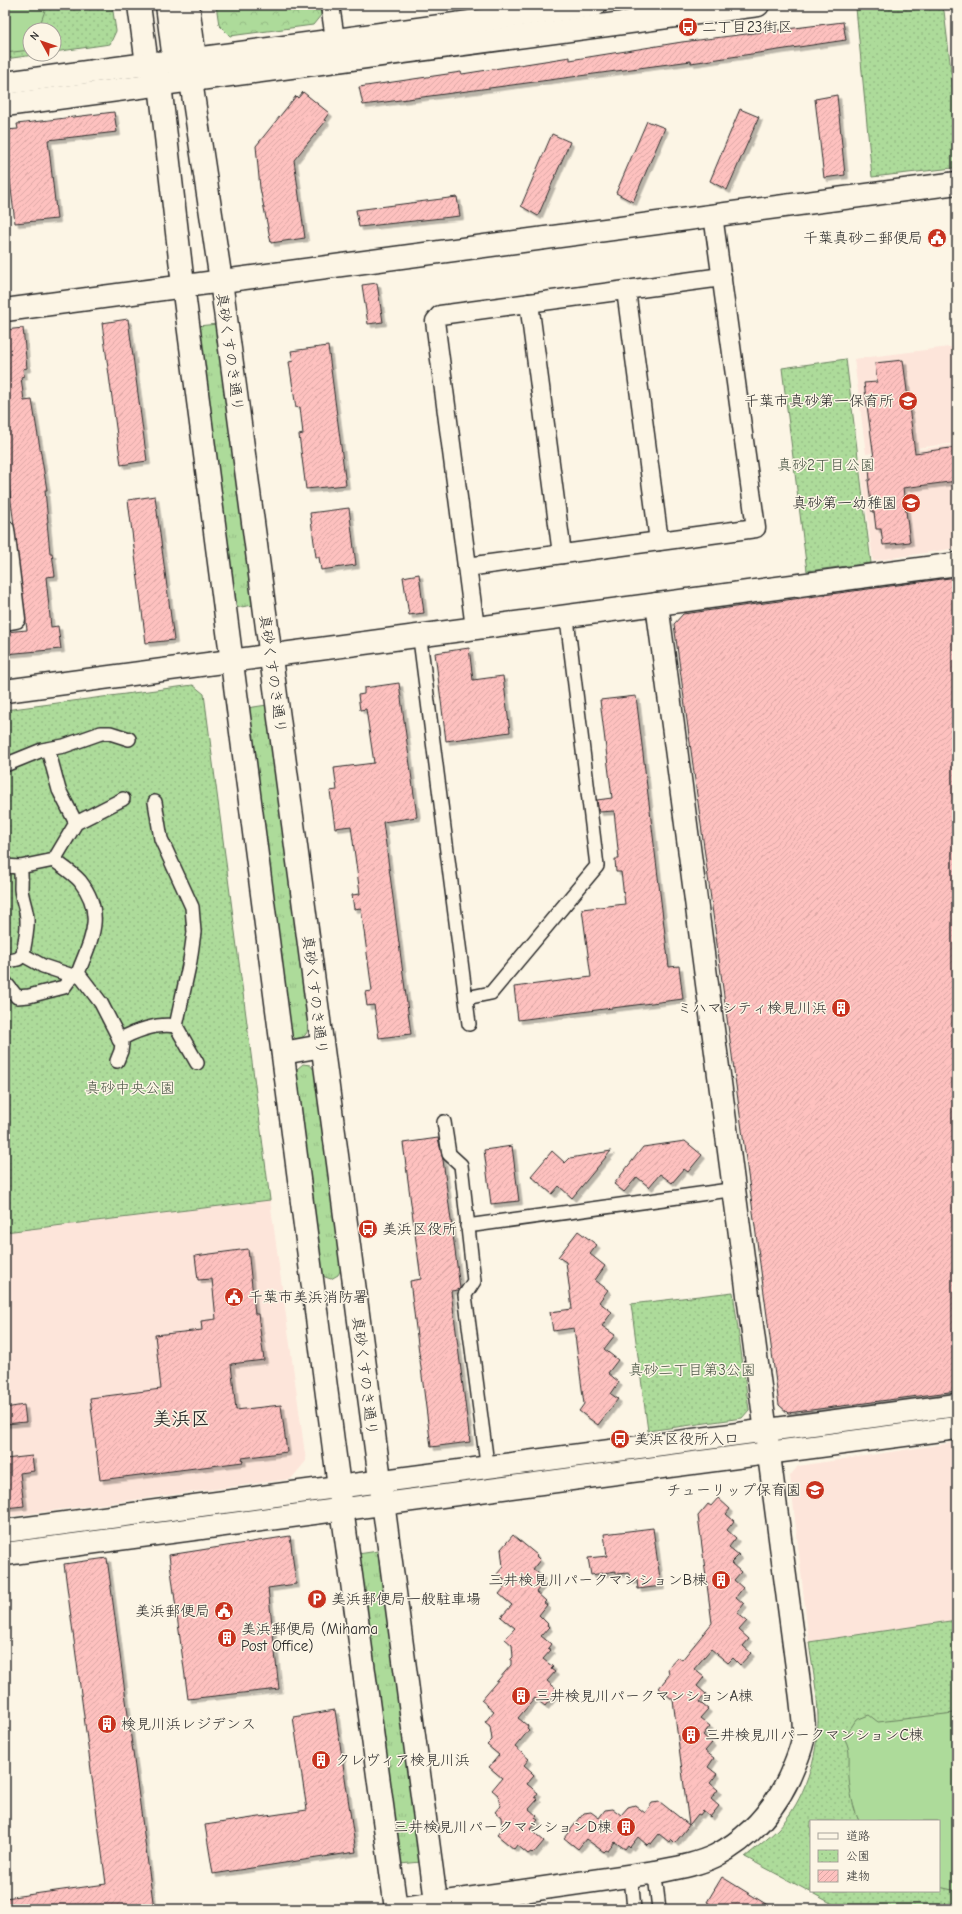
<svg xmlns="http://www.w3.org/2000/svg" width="962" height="1914" font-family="'Comic Neue','Klee One',sans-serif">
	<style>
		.built { fill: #fde5da }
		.grass { fill: url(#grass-tufts); stroke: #6c8362 }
		.forest { fill: url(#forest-crowns); stroke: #6c8362 }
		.park { fill: url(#park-dots); stroke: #6c8362; fill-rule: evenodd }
		.pitch { fill: #addb9a; stroke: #6c8362 }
		.building { fill: url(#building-hatch); stroke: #2b2b2b; filter: url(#shadow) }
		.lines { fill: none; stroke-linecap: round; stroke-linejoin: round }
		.pedestrian-casing { stroke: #2b2b2b; stroke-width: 16 }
		.minor-casing { stroke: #2b2b2b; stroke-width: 21 }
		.tertiary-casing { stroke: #2b2b2b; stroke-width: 25 }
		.pedestrian { stroke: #fcf5e5; stroke-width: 13 }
		.minor { stroke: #fcf5e5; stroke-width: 18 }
		.tertiary { stroke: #fcf5e5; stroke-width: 22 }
		.labels { text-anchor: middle; stroke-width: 3; stroke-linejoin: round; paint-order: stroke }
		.poi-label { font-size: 15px; fill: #2b2b2b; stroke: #fcf5e5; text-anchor: start }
		.street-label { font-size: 15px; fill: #2b2b2b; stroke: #fcf5e5 }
		.park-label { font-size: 15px; fill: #4c5747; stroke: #fcf5e5 }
		.district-label { font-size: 19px; font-weight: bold; fill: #2b2b2b; stroke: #fcf5e5 }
	</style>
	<defs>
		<pattern id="grass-tufts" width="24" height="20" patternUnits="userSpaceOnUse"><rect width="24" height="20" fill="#addb9a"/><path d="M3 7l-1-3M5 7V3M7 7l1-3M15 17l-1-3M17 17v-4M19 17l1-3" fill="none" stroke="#95bc85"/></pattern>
		<pattern id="forest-crowns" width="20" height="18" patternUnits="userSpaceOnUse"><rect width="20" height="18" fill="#addb9a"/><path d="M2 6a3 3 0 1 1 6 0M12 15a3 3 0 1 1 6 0" fill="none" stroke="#95bc85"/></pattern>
		<pattern id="park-dots" width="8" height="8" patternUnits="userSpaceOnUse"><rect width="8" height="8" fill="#addb9a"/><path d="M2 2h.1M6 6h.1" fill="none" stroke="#95bc85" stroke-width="1.8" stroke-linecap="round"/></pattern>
		<pattern id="building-hatch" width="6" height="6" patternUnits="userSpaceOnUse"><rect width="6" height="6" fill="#fec1bf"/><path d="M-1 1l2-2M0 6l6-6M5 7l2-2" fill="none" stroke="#daa6a4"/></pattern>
		<filter id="shadow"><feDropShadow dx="3.5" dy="3.5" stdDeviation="0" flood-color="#0004"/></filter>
	</defs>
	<rect width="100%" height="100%" fill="#fcf5e5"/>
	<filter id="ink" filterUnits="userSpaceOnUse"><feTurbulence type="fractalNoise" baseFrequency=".025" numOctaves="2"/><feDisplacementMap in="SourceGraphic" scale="8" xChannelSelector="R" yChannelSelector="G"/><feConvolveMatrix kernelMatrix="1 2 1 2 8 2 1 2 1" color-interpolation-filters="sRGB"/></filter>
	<g filter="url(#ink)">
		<g class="built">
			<polygon points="957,346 957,443 866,454 854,359"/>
			<polygon points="957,444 957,548 873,561 860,458"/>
			<polygon points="270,1200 306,1461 291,1479 5,1517 5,1232"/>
			<polygon points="957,1442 957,1620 809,1642 790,1476 798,1466"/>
		</g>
		<g class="grass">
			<polygon points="217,324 254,605 234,608 198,326"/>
			<path d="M267 705 308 1022C308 1033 307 1037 296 1039L290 1033 247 708Z"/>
			<polygon points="303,1064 310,1065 315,1071 341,1269 338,1275 331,1279 325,1277 321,1272 296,1076 297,1069"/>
			<polygon points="378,1551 421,1862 400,1864 358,1554"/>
		</g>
		<polygon class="forest" points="216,5 320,5 321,15 313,25 230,36 219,25"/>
		<g class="park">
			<polygon points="5,5 112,5 116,31 110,44 54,52 54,30 30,30 30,54 41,54 5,59"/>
			<polygon points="879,5 938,5 944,11 957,121 957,163 953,168 872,177 856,8"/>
			<polygon points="846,359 871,563 807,571 782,368"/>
			<polygon points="193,685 204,694 270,1200 5,1232 5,710"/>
			<polygon points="733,1292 749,1410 742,1418 648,1431 631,1304"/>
			<path d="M957 1620V1909H842L745 1857C756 1848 768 1839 778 1829 805 1800 818 1757 818 1718 818 1693 812 1667 809 1642ZM811 1821H939V1891H811Z"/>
		</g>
		<g class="pitch">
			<polygon points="5,5 47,5 38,30 30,30 30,50 5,53"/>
			<path d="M957 1710V1891L939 1887V1821H859C853 1808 850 1792 849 1778 848 1765 852 1749 844 1738L856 1720 869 1715 878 1722 954 1713Z"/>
		</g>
		<g class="building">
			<polygon points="843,22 846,40 691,63 691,61 363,105 359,87 461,72 462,74 570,57 570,60 682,42"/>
			<polygon points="303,92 329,113 324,120 326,121 294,160 305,238 271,243 260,188 256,146 296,96 298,98"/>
			<polygon points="837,95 845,175 824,178 815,99"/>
			<polygon points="740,109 759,117 727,190 710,181"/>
			<polygon points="114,112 117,132 48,140 57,219 15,223 6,146 8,146 6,130 18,129 17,124"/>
			<polygon points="647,121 665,128 633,202 616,193"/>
			<polygon points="552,134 570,142 538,216 521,206"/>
			<polygon points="457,197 460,216 359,227 356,210"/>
			<polygon points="377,283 383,322 368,324 362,285"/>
			<polygon points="128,319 147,461 121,465 102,323"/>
			<polygon points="23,328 27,368 23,369 24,376 21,377 24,401 32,400 47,490 45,490 48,522 47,522 50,553 52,553 55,576 46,577 51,627 58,626 61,649 5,654 5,632 27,630 5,453 5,330"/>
			<polygon points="328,346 346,485 306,489 299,435 303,434 300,407 296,408 289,362 293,361 291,351"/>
			<polygon points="903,360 915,453 957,447 957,481 903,488 910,542 883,545 881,529 876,529 874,512 872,512 868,480 870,480 868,459 874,458 864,383 877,382 875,363"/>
			<polygon points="155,496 174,640 146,643 128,500"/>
			<polygon points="349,508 356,565 321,570 319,557 316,557 310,513"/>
			<polygon points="419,574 424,613 409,615 403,577"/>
			<polygon points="957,577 957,1391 788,1413 779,1405 674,624 683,614"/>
			<polygon points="469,648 473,680 503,676 510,732 446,741 435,653"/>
			<polygon points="399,683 417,817 383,822 411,1034 379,1038 374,1005 367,1006 365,992 372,991 361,908 354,909 352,895 360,894 351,826 335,828 330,791 337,790 334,768 374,763 366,709 360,710 358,695 364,694 364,688"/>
			<polygon points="636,696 669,967 679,966 683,999 518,1020 514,987 591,977 582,909 625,904 621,872 616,872 615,859 619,859 614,811 599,812 597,800 612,798 600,700"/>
			<polygon points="438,1138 443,1160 460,1288 458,1290 451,1291 470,1442 431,1447 410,1281 421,1279 403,1143"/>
			<polygon points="685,1141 702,1155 688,1172 684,1169 672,1183 660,1174 649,1187 637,1177 624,1192 614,1184 643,1147"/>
			<polygon points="512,1146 519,1201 491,1204 484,1150"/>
			<polygon points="552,1151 565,1163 570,1158 611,1151 572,1198 559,1186 552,1194 531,1176"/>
			<polygon points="578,1231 597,1245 590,1254 605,1266 595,1280 608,1290 599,1302 612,1312 602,1326 615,1335 604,1349 618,1360 608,1373 619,1382 611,1394 618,1399 598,1425 579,1411 584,1404 574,1328 553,1331 550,1312 572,1309 566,1262 558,1257"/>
			<polygon points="248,1249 255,1314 258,1314 264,1360 231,1364 236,1410 281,1405 287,1452 242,1458 243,1462 100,1480 90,1398 161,1389 155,1335 202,1330 201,1321 216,1319 212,1279 198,1280 195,1256"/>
			<polygon points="24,1405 26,1422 5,1424 5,1408"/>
			<polygon points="32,1456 34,1471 20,1473 24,1506 5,1508 5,1459"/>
			<polygon points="718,1498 730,1509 726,1514 734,1521 727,1530 736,1538 729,1547 739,1555 731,1563 741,1572 734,1580 743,1588 736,1597 744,1604 737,1613 747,1621 739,1630 749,1639 743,1646 751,1653 740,1665 733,1658 728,1663 711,1649 694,1669 704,1677 697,1686 706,1694 699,1702 708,1709 700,1718 710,1726 703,1735 712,1743 705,1751 714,1758 708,1767 717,1774 710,1783 718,1790 711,1799 719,1806 710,1817 703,1811 700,1815 698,1814 675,1843 671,1839 669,1842 659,1834 651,1844 649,1843 647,1845 638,1837 630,1847 628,1845 625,1849 615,1842 608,1851 606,1850 604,1852 586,1839 578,1849 564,1838 584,1813 591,1812 599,1818 605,1810 613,1809 621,1815 628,1807 635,1805 645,1813 652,1803 660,1802 689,1825 673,1700 659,1688 669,1675 668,1668 678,1657 682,1660 712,1623 698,1516 708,1504 711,1506"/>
			<polygon points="653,1528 661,1586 638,1589 637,1580 630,1581 629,1573 616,1574 616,1571 591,1575 588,1558 607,1556 604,1534"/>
			<polygon points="513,1535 537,1555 536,1556 540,1560 533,1569 542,1576 539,1579 543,1583 536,1592 546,1601 544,1603 547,1605 539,1615 548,1624 547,1625 549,1627 541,1636 551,1644 548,1648 551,1650 543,1659 553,1667 551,1669 555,1672 547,1681 558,1690 545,1706 535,1698 518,1718 528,1726 527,1728 529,1730 515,1747 529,1759 524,1765 532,1772 531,1773 534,1776 527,1784 538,1793 535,1797 538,1799 529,1809 537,1816 535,1818 538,1820 530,1829 544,1841 533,1854 531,1852 528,1854 517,1845 514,1849 497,1835 502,1829 501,1817 495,1812 500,1806 498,1795 492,1790 502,1778 489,1767 499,1755 487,1745 492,1740 490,1726 485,1722 494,1711 481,1700 511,1665 511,1659 513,1657 512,1645 505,1639 515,1628 501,1617 512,1605 499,1594 508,1583 497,1574 503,1567 501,1549"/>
			<polygon points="290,1536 296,1584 268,1588 279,1689 188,1699 169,1555"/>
			<polygon points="107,1558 154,1909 5,1909 5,1898 106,1884 64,1564"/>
			<polygon points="335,1710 356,1852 213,1874 205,1825 307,1810 293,1717"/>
			<polygon points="722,1877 774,1909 718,1909 707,1902"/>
		</g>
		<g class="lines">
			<defs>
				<g id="pedestrian">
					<polyline points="421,647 469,1024"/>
					<polyline points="48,749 59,790 76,823"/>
					<polyline points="5,765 42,750 64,746 101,733 110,733 129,739"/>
					<polyline points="155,802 161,839 192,907 194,932 190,961 176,1026 197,1063"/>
					<path d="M54 860C63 867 73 873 80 881 106 915 91 939 78 973L101 1003 122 1044 121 1051 117 1061"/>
					<polyline points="5,866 20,867 54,860 76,823 123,799"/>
					<polyline points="23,955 43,966 73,976"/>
					<path d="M5 962 18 959 23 955C24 943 28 932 27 920 27 910 22 900 21 889 21 881 22 875 20 867"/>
					<polyline points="5,982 17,997 29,996 64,987 69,980 78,973"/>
					<polyline points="466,998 491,993 597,866 568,627"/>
					<path d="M119 1040C135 1031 157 1023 176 1026"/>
					<polyline points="444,1122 449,1154 461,1165 474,1281 465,1295 486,1456"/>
					<polyline points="467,1226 722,1191"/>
					<polyline points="656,1884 659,1909"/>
					<polyline points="632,1887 634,1909"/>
				</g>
				<g id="minor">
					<polyline points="330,5 335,39"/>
					<polyline points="626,290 659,541"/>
					<polyline points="529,303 562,554"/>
					<polyline points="5,529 16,619 5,621"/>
					<polyline points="467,567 756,528 713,215"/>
					<polyline points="475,628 435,321 440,315 722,277"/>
				</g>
				<g id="tertiary">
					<polyline points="139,5 147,64 160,84 183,285 334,1449 396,1909"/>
					<polyline points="167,5 174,60"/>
					<polyline points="188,5 195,59 191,81 221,281 437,1909"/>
					<polyline points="5,83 147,64 195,59 595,5"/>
					<polyline points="5,105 758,5"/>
					<polyline points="5,310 957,183"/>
					<polyline points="5,691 957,564"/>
					<polyline points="283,1053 322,1046"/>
					<polyline points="5,1531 957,1405"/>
					<polyline points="5,1554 957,1428"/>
					<path d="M396 1909 656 1872C676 1868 696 1865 715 1856 748 1839 773 1811 789 1778 795 1764 803 1747 804 1732 804 1721 802 1709 801 1698L657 604"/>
				</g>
			</defs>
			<use href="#pedestrian" class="pedestrian-casing"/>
			<use href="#minor" class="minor-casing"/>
			<use href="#tertiary" class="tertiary-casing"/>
			<use href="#pedestrian" class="pedestrian"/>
			<use href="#minor" class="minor"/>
			<use href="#tertiary" class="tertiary"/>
		</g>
	</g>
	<defs>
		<symbol id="bus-disc" viewBox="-11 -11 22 22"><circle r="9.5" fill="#c8321e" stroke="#fcf5e5"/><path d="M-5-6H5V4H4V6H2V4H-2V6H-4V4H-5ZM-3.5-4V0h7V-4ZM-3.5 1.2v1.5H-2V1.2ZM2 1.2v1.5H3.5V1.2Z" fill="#fff"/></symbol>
		<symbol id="civic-disc" viewBox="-11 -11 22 22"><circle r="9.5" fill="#c8321e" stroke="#fcf5e5"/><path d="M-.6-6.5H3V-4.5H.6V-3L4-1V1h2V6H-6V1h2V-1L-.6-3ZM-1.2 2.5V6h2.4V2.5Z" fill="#fff"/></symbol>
		<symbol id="school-disc" viewBox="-11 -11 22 22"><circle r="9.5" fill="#c8321e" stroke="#fcf5e5"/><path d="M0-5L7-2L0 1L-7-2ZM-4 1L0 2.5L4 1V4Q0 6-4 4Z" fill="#fff"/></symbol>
		<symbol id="building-disc" viewBox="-11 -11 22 22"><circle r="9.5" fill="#c8321e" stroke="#fcf5e5"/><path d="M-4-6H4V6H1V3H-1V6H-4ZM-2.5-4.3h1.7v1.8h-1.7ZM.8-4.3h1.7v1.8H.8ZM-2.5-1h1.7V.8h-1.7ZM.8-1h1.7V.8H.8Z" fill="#fff"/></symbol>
		<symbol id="parking-disc" viewBox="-11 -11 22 22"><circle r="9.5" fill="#c8321e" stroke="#fcf5e5"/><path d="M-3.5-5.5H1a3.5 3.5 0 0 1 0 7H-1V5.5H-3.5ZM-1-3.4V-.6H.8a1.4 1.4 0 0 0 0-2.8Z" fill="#fff"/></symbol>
	</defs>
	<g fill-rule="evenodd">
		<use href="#bus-disc" x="677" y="16" width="22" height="22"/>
		<use href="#civic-disc" x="926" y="227" width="22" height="22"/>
		<use href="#school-disc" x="897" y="390" width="22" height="22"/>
		<use href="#school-disc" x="900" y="492" width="22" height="22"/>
		<use href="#building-disc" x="830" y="997" width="22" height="22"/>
		<use href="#bus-disc" x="357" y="1218" width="22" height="22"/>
		<use href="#civic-disc" x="223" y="1286" width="22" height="22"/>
		<use href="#bus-disc" x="609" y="1428" width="22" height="22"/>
		<use href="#school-disc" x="804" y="1479" width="22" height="22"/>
		<use href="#building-disc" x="710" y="1569" width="22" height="22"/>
		<use href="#parking-disc" x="306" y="1588" width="22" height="22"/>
		<use href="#civic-disc" x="213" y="1600" width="22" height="22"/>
		<use href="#building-disc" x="216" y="1627" width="22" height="22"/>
		<use href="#building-disc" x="510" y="1685" width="22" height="22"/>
		<use href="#building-disc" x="96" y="1713" width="22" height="22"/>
		<use href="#building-disc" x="680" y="1724" width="22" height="22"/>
		<use href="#building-disc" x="310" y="1749" width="22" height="22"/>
		<use href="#building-disc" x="615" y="1816" width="22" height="22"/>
	</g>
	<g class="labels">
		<g class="poi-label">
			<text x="702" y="32">二丁目23街区</text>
			<text x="923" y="243" text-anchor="end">千葉真砂二郵便局</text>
			<text x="894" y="406" text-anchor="end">千葉市真砂第一保育所</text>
			<text x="897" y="508" text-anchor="end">真砂第一幼稚園</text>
			<text x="827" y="1013" text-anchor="end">ミハマシティ検見川浜</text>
			<text x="382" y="1234">美浜区役所</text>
			<text x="248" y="1302">千葉市美浜消防署</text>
			<text x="634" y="1444">美浜区役所入口</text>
			<text x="801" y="1495" text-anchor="end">チューリップ保育園</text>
			<text x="707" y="1585" text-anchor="end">三井検見川パークマンションB棟</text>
			<text x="331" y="1604">美浜郵便局一般駐車場</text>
			<text x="210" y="1616" text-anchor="end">美浜郵便局</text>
			<text x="241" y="1634">美浜郵便局 (Mihama<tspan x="241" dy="17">Post Office)</tspan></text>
			<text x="535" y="1701">三井検見川パークマンションA棟</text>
			<text x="121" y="1729">検見川浜レジデンス</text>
			<text x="705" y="1740">三井検見川パークマンションC棟</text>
			<text x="335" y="1765">クレヴィア検見川浜</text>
			<text x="612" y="1832" text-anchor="end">三井検見川パークマンションD棟</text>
		</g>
		<g class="street-label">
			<text transform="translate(230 352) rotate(82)" y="5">真砂くすのき通り</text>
			<text transform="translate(273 674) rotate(82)" y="5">真砂くすのき通り</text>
			<text transform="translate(315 995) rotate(83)" y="5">真砂くすのき通り</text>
			<text transform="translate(365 1376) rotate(83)" y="5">真砂くすのき通り</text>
		</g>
		<g class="park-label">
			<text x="826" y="470">真砂2丁目公園</text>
			<text x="130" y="1093">真砂中央公園</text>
			<text x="692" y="1375">真砂二丁目第3公園</text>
		</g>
		<g class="district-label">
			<text x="181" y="1425">美浜区</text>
		</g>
	</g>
	<rect width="962" height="1914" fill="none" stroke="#fcf5e5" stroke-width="20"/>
	<rect x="10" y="10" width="942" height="1894" fill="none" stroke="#2b2b2b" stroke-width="1.5" filter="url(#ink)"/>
	<rect x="810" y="1820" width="130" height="72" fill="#fcf5e5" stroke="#a8a49b"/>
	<rect x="818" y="1833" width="20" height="6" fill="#fcf5e5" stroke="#a8a49b"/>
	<text x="846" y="1840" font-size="12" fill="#2b2b2b">道路</text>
	<rect x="818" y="1850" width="20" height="12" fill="url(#park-dots)" stroke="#a8a49b"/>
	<text x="846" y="1860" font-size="12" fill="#2b2b2b">公園</text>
	<rect x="818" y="1870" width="20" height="12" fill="url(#building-hatch)" stroke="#a8a49b"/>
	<text x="846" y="1880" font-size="12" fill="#2b2b2b">建物</text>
	<g transform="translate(42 42) rotate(310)"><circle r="19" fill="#fcf5e5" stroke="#a8a49b"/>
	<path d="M0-3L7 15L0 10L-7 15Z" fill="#c8321e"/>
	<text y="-6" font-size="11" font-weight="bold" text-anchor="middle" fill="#2b2b2b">N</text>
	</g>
</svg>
